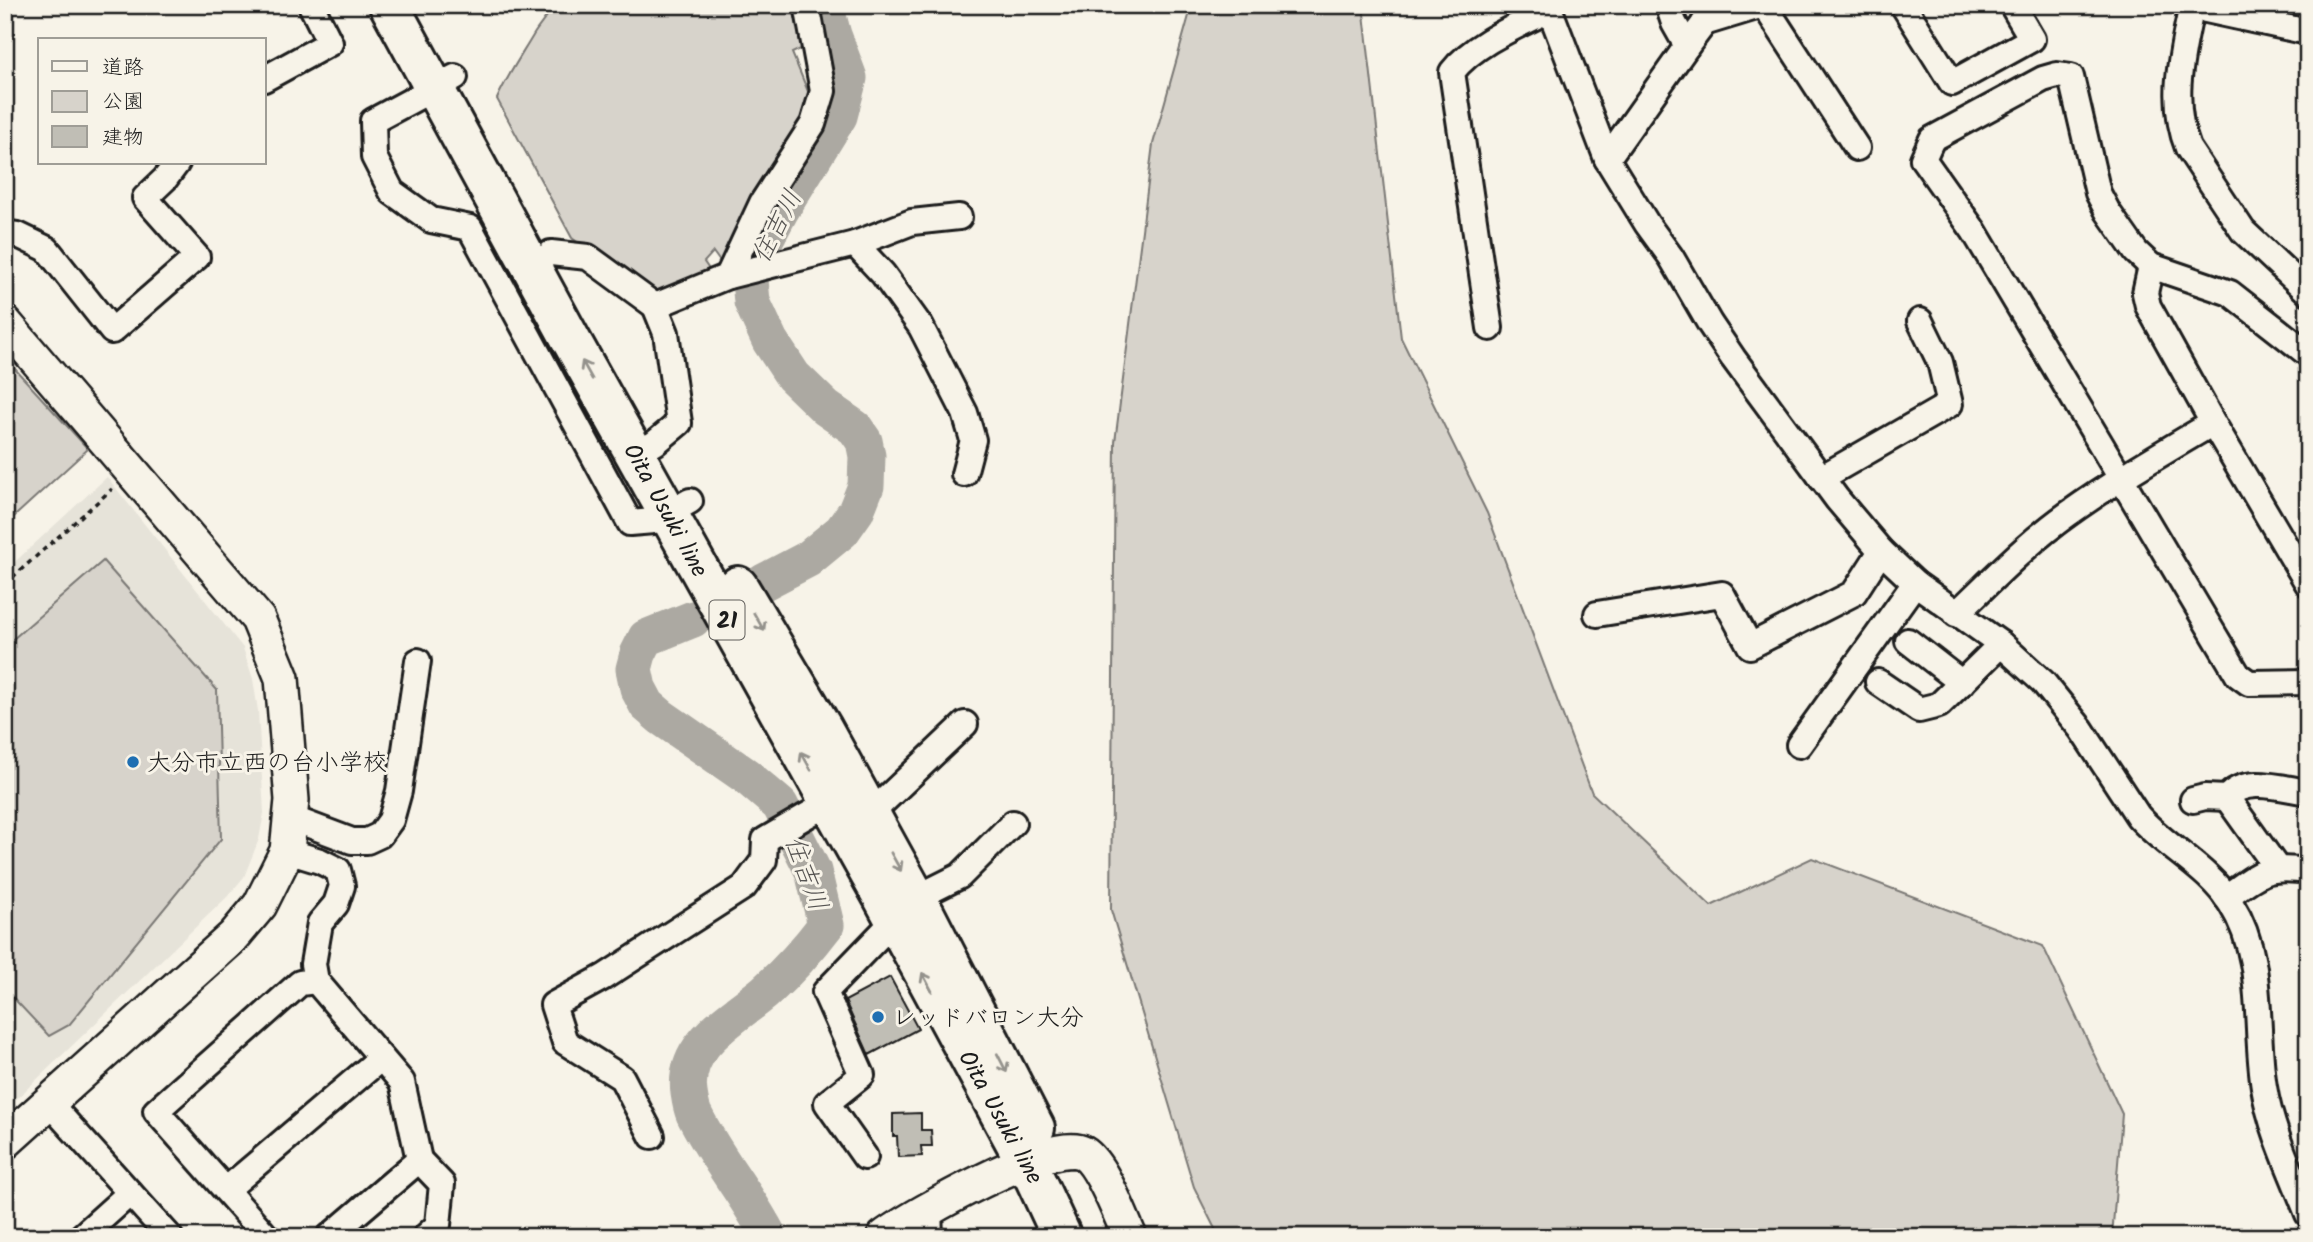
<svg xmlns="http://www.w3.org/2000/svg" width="2313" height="1242" font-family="Kalam,'Klee One',sans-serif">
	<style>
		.built { fill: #e6e3d9 }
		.green { fill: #d7d3cb; stroke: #7a7874; stroke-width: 2 }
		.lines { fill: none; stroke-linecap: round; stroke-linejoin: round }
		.river { stroke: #aca9a2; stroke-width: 37 }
		.building { fill: #c0beb5; stroke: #1c1c1c; stroke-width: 2 }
		.street-casing { stroke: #1c1c1c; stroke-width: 30 }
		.secondary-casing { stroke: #1c1c1c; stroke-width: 38 }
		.primary-casing { stroke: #1c1c1c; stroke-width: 44 }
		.path { stroke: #1c1c1c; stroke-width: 3.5; stroke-dasharray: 5 5; stroke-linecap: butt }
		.street { stroke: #f7f3e8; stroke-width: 24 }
		.secondary { stroke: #f7f3e8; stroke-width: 33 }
		.primary { stroke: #f7f3e8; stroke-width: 38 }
		.oneway { stroke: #94928c }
		.poi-dot { fill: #1f6fb2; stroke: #f7f3e8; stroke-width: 2.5 }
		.labels { text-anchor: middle; stroke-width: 6; stroke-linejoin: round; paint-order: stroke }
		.shield { fill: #f7f3e8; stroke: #5e5c59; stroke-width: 2 }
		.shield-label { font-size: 23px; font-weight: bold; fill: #1c1c1c }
		.street-label { font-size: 24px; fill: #1c1c1c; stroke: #f7f3e8 }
		.poi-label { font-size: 24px; fill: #1c1c1c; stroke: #f7f3e8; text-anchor: start }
		.water-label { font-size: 26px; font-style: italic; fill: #565452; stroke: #f7f3e8 }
	</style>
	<rect width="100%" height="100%" fill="#f7f3e8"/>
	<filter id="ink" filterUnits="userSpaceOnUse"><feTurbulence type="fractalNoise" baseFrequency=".0143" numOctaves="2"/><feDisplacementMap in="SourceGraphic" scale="14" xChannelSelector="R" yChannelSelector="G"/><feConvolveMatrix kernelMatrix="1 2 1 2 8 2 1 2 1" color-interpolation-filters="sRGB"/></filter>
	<g filter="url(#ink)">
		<polygon class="built" points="107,477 243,648 253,679 258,711 264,813 259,839 244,877 227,897 5,1110 5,571"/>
		<g class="green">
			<path d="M553 5H797L807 46 792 53 812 101 747 211 721 263 713 252 704 262 713 275 659 297 626 278 572 238 497 99C507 76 521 56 534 34 540 24 548 17 553 5Z"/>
			<polygon points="1192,5 1363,5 1401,338 1487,513 1592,793 1711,906 1812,858 2043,946 2122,1114 2112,1237 1219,1237 1194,1187 1111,910 1115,442 1153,144"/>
			<polygon points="5,358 88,449 5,525"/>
			<polygon points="103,561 217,690 221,839 69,1025 49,1036 5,989 5,646"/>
		</g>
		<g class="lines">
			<g class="river">
				<polyline points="764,582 808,559 842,531 856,511 866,486 867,456 864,441 855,428 826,408 793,376 770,341 752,302 750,280 759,251 781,210 839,116 849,78 833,35 825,5"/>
				<path d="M693 619 646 638 638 654 634 669 638 688 647 705 661 717 746 776 780 805 813 871 826 925C808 949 787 972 765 992 733 1019 682 1044 689 1093 690 1100 691 1107 694 1114 715 1157 747 1194 769 1237"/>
			</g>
		</g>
		<g class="building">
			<polygon points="890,977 918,1029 869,1055 845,1001"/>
			<polygon points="921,1113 921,1130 931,1130 932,1146 921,1146 922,1156 898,1157 897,1136 893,1136 893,1114"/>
		</g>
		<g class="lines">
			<defs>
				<g id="street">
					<path d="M1548 5 1607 159 1647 224 1671 257 1710 324 1733 358 1837 499 1881 551 1915 583 2001 644 2043 682 2081 729 2138 816C2166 848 2209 868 2231 904 2266 959 2254 1026 2264 1087 2271 1131 2292 1173 2308 1214"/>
					<polyline points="1668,5 1674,23 1687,46"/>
					<polyline points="1764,5 1857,148"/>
					<polyline points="1903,5 1952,83 2032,39 2012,5"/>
					<path d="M2192 5C2182 54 2169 100 2188 148L2243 231 2308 292"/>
					<polyline points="2192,7 2308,32"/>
					<polyline points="1704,23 1763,5"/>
					<polyline points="455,77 373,121 374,157 392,192 431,220 470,228 630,523 654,521 690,501"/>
					<polyline points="264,79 330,43 311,5"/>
					<polyline points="1607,159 1687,46 1718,5"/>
					<polyline points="5,233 18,235 47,249 112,331 197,257 145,198 165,179 177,163"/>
					<polyline points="855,244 883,274 921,327 965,413 973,440 964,474"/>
					<polyline points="551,253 588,257 655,306"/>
					<polyline points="2151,266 2145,293 2148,306 2213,423 2308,584"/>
					<polyline points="728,276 762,203 813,124 823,91 807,5"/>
					<path d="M1490 328 1452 72C1473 44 1519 25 1549 10"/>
					<polyline points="2308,354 2230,293 2151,266 2136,252 2108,212 2098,193 2071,77 2057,75 2043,79 1932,139 1923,159 1974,231 2238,675 2249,683 2308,682"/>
					<polyline points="635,455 655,443 679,423 666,333 655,306 728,276 855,244 912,222 959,217"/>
					<polyline points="1821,478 1950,404 1940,362 1920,321"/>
					<polyline points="1597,614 1722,594 1750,646 1854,593 1881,551"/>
					<path d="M1956 614C1992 580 2027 543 2068 514 2114 481 2164 452 2213 423"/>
					<polyline points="1908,641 1962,683"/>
					<polyline points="1878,682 1919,710 1939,705 2001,644"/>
					<polyline points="1799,745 1915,583"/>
					<polyline points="2193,800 2205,797 2227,798"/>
					<polyline points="869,815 965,724"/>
					<polyline points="291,818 352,841 367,841 380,835 391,820 399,791 418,661"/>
					<polyline points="287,851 320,861 338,870 342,886 336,904 320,923 313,964 316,981 402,1082 419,1160 329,1237"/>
					<path d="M2277 868 2227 798C2244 775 2284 789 2308 792"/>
					<path d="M2226 897C2260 873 2265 865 2308 871"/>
					<polyline points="49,1103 170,1237"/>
					<polyline points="652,1136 622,1078 565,1042 553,1005 604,977 744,887 764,860 765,840 842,795"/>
					<polyline points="865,1157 827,1103 862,1075 825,992 916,898 960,876 1013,823"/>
					<polyline points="419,1160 442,1184 438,1225 425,1237"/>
					<polyline points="226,1190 381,1058"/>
					<polyline points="929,1209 930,1237"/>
					<polyline points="81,1237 130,1193"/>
					<polyline points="267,1237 156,1111 300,983 316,981"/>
				</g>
				<g id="secondary">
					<polyline points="5,323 258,619 282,678 292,800 287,851 260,905 234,936 5,1142"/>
					<path d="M884 1237C913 1216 1052 1136 1083 1153 1101 1163 1121 1217 1130 1237"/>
				</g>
				<g id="primary">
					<polyline points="389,5 571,340 882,896 1035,1179 1062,1237"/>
					<polyline points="738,586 823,729 925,914 1035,1128"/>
				</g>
			</defs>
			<use href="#street" class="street-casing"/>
			<use href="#secondary" class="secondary-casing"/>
			<use href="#primary" class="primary-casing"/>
			<polyline class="path" points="5,584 112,489"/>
			<use href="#street" class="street"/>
			<use href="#secondary" class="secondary"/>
			<use href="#primary" class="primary"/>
		</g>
		<defs><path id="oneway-shaft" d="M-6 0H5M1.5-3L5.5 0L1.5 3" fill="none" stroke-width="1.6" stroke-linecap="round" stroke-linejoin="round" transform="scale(1.75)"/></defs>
		<g class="oneway">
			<use href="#oneway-shaft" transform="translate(587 370) rotate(-119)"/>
			<use href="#oneway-shaft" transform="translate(759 622) rotate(60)"/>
			<use href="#oneway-shaft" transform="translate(806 761) rotate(-119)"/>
			<use href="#oneway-shaft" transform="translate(896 862) rotate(61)"/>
			<use href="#oneway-shaft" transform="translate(927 982) rotate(-118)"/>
			<use href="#oneway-shaft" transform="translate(1002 1063) rotate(63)"/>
		</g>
	</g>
	<g class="poi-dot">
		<circle cx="133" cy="762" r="7"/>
		<circle cx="878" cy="1017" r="7"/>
	</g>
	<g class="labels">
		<rect class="shield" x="709.5" y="600.5" width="35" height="39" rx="5"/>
		<g class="shield-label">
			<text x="727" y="628">21</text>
		</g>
		<g class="street-label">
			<text transform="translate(666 510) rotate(61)" y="8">Oita Usuki line</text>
			<text transform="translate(1001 1117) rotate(61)" y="8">Oita Usuki line</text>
		</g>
		<g class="poi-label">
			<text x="147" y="770">大分市立西の台小学校</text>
			<text x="892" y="1025">レッドバロン大分</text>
		</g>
		<g class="water-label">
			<text transform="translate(776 226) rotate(-63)" y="9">住吉川</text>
			<text transform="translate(807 873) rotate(70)" y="9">住吉川</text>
		</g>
	</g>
	<rect width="2313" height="1242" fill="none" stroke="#f7f3e8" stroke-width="28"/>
	<rect x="14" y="14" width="2285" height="1214" fill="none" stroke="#1c1c1c" stroke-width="2.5" filter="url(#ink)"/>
	<rect x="38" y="38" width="228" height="126" fill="#f7f3e8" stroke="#9f9d96" stroke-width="2"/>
	<rect x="52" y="61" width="35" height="10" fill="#f7f3e8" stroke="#9f9d96" stroke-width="2"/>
	<text x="102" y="74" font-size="21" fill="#1c1c1c">道路</text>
	<rect x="52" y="91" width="35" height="21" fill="#d7d3cb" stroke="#9f9d96" stroke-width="2"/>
	<text x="102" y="108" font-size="21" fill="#1c1c1c">公園</text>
	<rect x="52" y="126" width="35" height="21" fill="#c0beb5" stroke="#9f9d96" stroke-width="2"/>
	<text x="102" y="144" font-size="21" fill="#1c1c1c">建物</text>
</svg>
